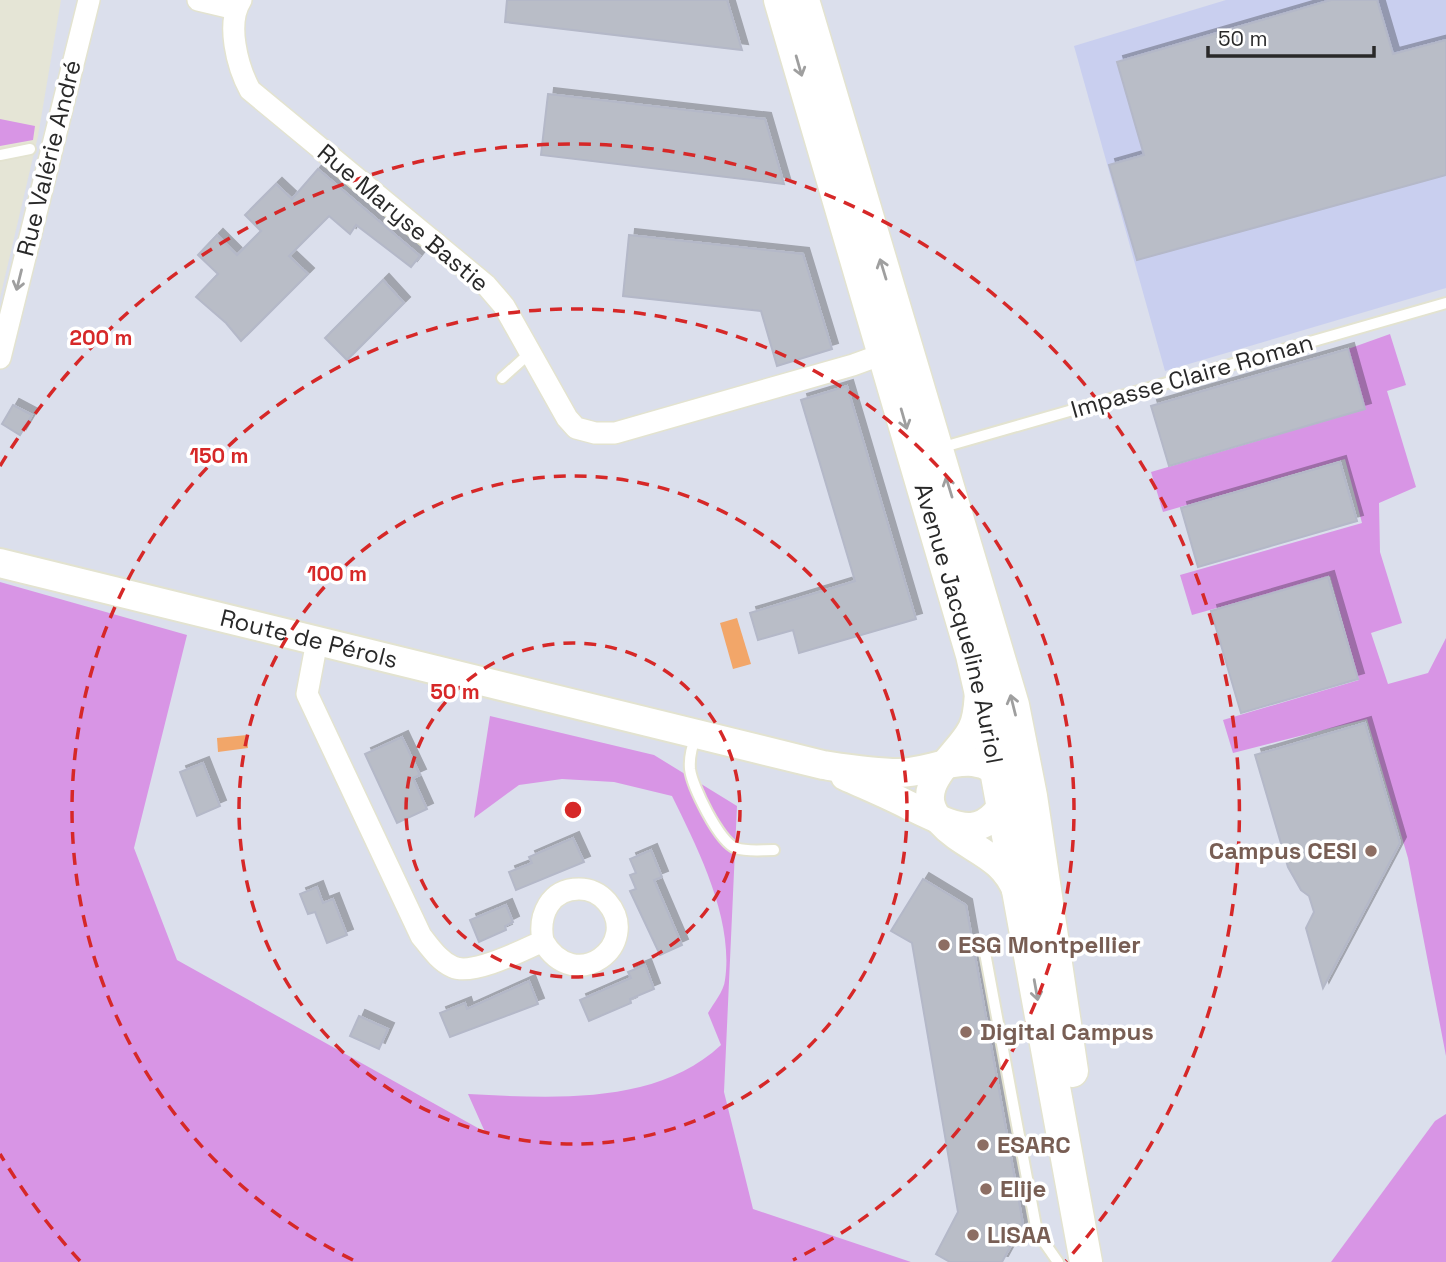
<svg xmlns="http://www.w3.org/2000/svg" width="1446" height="1262" font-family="'Space Grotesk',sans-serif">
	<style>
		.education { fill: #c9cfef }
		.airport { fill: #e5e5d6 }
		.green { fill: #d895e5 }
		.water { fill: #f2a669 }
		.building { fill: #b9bdc7; stroke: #b4b8c8; stroke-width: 2; filter: url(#shadow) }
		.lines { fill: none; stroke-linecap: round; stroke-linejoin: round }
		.service-casing { stroke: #e3e3d0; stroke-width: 14 }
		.minor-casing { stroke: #e3e3d0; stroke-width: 24 }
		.tertiary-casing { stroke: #e3e3d0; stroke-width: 32 }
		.secondary-casing { stroke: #e3e3d0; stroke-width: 35 }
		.service { stroke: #fff; stroke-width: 10 }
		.minor { stroke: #fff; stroke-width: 21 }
		.tertiary { stroke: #fff; stroke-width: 28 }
		.secondary { stroke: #fff; stroke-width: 32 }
		.oneway { stroke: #9f9f9f }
		.ring { fill: none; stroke: #d62828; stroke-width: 3.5; stroke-dasharray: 12 9 }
		.education-dot { fill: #8d6e63; stroke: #fff; stroke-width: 2.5 }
		.labels { text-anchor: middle; stroke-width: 7; stroke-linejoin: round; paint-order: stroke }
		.street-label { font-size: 24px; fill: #292929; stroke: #fff }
		.education-label { font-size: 24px; font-weight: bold; fill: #785e54; stroke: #fff; text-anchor: start }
		.centre { fill: #d62828; stroke: #fff; stroke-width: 3.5 }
		.ring-label { font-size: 21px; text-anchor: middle; font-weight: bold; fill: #d62828; stroke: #fff; stroke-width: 7; stroke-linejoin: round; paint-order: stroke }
	</style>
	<defs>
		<filter id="shadow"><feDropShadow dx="6" dy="-6" stdDeviation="0" flood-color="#0004"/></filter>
	</defs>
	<rect width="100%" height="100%" fill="#dbdfec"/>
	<polygon class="education" points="1226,0 1446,0 1446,288 1165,371 1074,46"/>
	<polygon class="airport" points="0,0 61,0 38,136 0,298"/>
	<g class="green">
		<polygon points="0,119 35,126 33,140 0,146"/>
		<polygon points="1390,334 1406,385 1387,391 1416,487 1379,503 1380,552 1402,623 1371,633 1388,684 1428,673 1446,638 1446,1056 1408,858 1367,719 1233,753 1223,720 1359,680 1330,576 1192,615 1180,575 1362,523 1345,459 1163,512 1151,472 1365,409 1348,349"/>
		<path d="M0 582 187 635 134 848 177 960 485 1132 468 1094C551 1098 656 1106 721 1045L708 1013C713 1004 724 991 725 980 734 919 698 849 672 796L614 782 562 779 519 785 474 818 490 716 654 755 737 806 724 1092 753 1209 911 1262H0Z"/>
		<polygon points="1446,1114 1446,1262 1331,1262 1435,1121"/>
	</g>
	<g class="water">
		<polygon points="737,618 751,664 733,669 720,623"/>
		<polygon points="247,735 248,748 218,752 217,738"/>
	</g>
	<g class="building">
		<polygon points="507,0 727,0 742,50 505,22"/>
		<polygon points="1331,0 1377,0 1393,54 1446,40 1446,175 1137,260 1109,165 1144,155 1117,62"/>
		<polygon points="548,94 765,119 784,184 541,155"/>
		<polygon points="318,169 420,256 411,267 356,225 350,234 329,216 289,256 308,274 241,341 226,323 196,297 218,274 198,255 217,235 237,255 261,231 245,215 276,184 292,199"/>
		<polygon points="629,235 803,254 832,349 777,366 761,311 623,296"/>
		<polygon points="383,280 404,303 347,360 325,338"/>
		<polygon points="1348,349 1365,409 1169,466 1151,406"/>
		<polygon points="847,386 916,619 799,653 793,630 758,640 750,613 855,581 801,400"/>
		<polygon points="13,405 32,415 20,435 2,424"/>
		<polygon points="1340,462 1357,521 1198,567 1181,508"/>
		<polygon points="1328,577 1358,679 1241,713 1211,611"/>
		<polygon points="1365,723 1400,843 1323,988 1306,928 1314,912 1309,896 1301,890 1288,867 1255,755"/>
		<polygon points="402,737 420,775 413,778 427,809 397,823 365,754"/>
		<polygon points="203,763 220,806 197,816 180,772"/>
		<polygon points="573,838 584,862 516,890 509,872 532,863 529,857"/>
		<polygon points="651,850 662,877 654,880 682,945 660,955 630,891 636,889 630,875 636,873 630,859"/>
		<polygon points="923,879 966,905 1023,1224 1002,1262 950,1262 936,1254 958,1212 912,943 891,931"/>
		<polygon points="317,887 323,903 333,899 347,935 327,943 315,912 308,914 300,894"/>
		<polygon points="506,905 513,922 505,926 506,930 479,942 470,920"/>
		<polygon points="645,965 654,989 630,999 631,1003 589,1021 580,1000 631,978 628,972"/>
		<polygon points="529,981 538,1004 450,1037 440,1013 465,1003 467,1009"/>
		<polygon points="359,1016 388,1029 379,1049 350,1036"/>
	</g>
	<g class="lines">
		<defs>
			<g id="service">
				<polyline points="0,155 30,149"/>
				<polyline points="502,378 531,352"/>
				<polyline points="940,448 1446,303"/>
				<path d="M696 736C692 746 689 758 690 769 692 786 719 842 736 848 747 852 762 850 774 850"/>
				<polyline points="983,942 1037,1232 1058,1262"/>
			</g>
			<g id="minor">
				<polyline points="198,0 236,9"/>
				<path d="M241 0C226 23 237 66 250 90L486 285 504 306 567 418 576 428 595 433H615L853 365 894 350"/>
				<polyline points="0,358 89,0"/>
				<path d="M317 641 307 694 421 936C430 947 439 961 453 967 473 976 523 950 543 941 538 915 550 889 579 889 590 889 600 894 607 902 643 944 575 997 543 941"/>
			</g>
			<g id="tertiary">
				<path id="s1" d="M0 563 823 765C849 769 873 773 899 773 937 772 979 742 1008 784"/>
				<path d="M979 692C978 705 978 718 972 729 958 757 909 786 940 821 966 850 1002 852 1017 892"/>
				<path d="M845 776C867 786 889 795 910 806 952 825 985 848 1010 790"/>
			</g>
			<g id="secondary">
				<path id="s2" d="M780 0 972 655 987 721 1086 1262"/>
				<polyline points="803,0 1013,705 1031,796 1072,1071"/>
			</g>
		</defs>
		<use href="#service" class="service-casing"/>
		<use href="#minor" class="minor-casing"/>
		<use href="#tertiary" class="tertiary-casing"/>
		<use href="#secondary" class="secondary-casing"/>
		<use href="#service" class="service"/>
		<use href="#minor" class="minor"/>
		<use href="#tertiary" class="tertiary"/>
		<use href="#secondary" class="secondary"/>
	</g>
	<defs><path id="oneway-shaft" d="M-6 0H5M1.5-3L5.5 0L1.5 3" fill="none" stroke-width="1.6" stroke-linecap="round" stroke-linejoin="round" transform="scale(1.75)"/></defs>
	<g class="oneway">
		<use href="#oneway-shaft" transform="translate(799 66) rotate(74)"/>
		<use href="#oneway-shaft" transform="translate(883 269) rotate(-107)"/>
		<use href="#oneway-shaft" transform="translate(19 280) rotate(104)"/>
		<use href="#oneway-shaft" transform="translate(904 419) rotate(74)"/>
		<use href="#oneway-shaft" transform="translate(949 487) rotate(-107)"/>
		<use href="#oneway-shaft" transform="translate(1013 705) rotate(-104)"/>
		<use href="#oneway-shaft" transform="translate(1036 990) rotate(80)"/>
	</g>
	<g class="ring">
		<circle cx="573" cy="810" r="167"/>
		<circle cx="573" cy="810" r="334"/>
		<path d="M353 1260A501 501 0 1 1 793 1260"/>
		<path d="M80 1261A668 668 0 0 1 0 1154M0 466A668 668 0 1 1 1066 1261"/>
	</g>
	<g class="education-dot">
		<circle cx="1371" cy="851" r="7"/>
		<circle cx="944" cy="945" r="7"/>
		<circle cx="966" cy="1032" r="7"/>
		<circle cx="983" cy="1145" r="7"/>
		<circle cx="986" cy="1189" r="7"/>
		<circle cx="973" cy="1235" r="7"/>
	</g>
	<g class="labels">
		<g class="street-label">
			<text transform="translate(49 158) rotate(-76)" y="8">Rue Valérie André</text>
			<text transform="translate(403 218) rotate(40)" y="8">Rue Maryse Bastie</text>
			<text transform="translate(1192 376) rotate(-16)" y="8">Impasse Claire Roman</text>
			<text dy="8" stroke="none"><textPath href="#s2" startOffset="649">Avenue Jacqueline Auriol</textPath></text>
			<text dy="8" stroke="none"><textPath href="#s1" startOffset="318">Route de Pérols</textPath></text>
		</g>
		<g class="education-label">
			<text x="1357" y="859" text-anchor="end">Campus CESI</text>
			<text x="958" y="953">ESG Montpellier</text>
			<text x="980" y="1040">Digital Campus</text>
			<text x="997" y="1153">ESARC</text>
			<text x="1000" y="1197">Elije</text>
			<text x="987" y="1243">LISAA</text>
		</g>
	</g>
	<circle cx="573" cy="810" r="10" class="centre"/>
	<g class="ring-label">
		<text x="101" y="345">200 m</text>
		<text x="219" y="463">150 m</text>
		<text x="337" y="581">100 m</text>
		<text x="455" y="699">50 m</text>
	</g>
	<path d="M1208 46v10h166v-10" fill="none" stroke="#292929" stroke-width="3.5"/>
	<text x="1218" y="46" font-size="21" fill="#292929" stroke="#ffffff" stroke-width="5" paint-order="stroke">50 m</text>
</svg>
